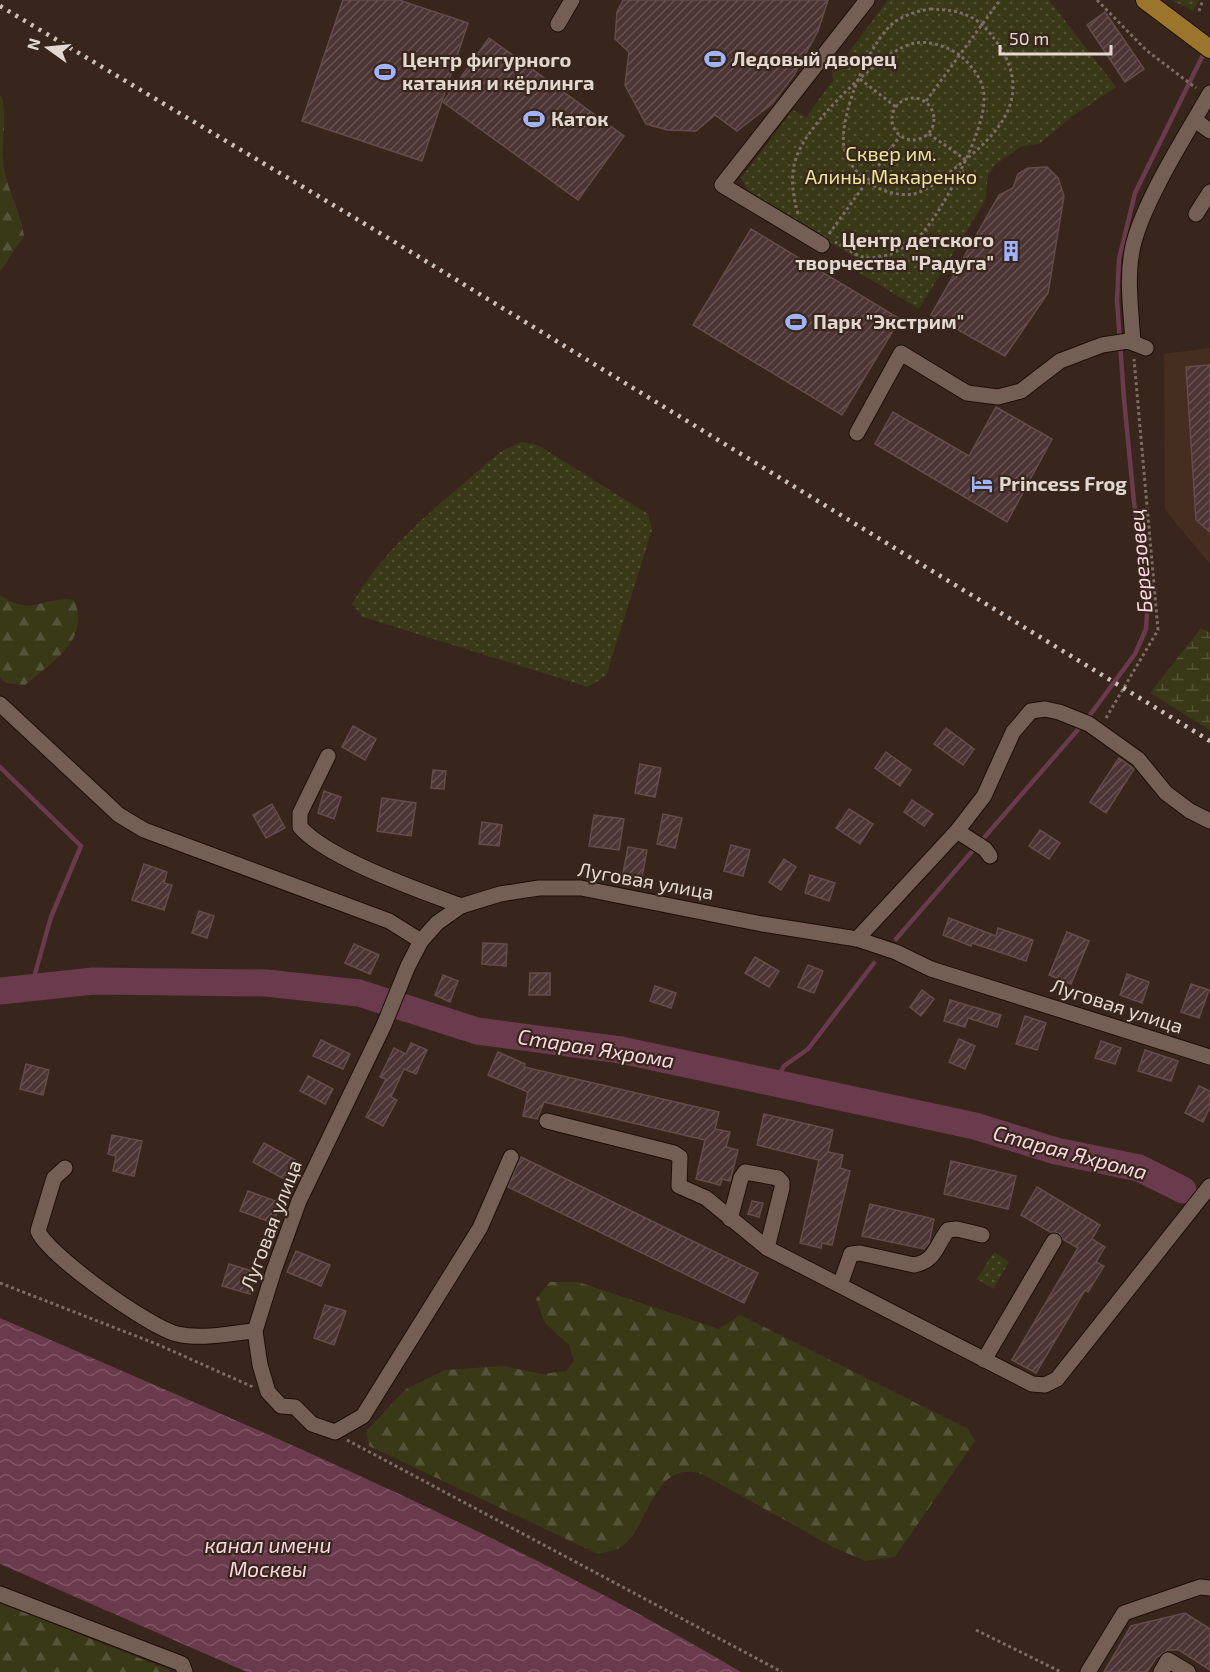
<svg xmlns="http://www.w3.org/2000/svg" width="1210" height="1672" font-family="'Exo 2',sans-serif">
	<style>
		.built { fill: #452e20 }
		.green { fill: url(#green-dots) }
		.forest { fill: url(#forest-firs) }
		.wetland { fill: url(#wetland-marsh) }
		.water { fill: url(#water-waves) }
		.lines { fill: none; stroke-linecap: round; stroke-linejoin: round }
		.stream { stroke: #6a3a4d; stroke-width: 4.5 }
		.river { stroke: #6a3a4d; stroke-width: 27 }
		.building { fill: url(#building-hatch); stroke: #634c4a; stroke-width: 1.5 }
		.minor-casing { stroke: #1e0f06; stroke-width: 17 }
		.major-casing { stroke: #1e0f06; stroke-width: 20 }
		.path { stroke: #7c6d64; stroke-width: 3; stroke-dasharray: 3 3; stroke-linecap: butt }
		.minor { stroke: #735f53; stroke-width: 15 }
		.major { stroke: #9c752d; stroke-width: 18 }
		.rail { stroke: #cdc0ba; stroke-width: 4.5; stroke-dasharray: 3 6; stroke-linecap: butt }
		.labels { text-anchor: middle; stroke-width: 4.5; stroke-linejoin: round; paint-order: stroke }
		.poi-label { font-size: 20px; font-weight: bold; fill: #e3d7d1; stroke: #38261c; text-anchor: start }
		.park-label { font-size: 20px; fill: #ece897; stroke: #38261c }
		.street-label { font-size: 20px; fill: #e3d7d1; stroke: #38261c }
		.water-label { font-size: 21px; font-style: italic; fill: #f9d7e2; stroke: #38261c }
	</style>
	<defs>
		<pattern id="green-dots" width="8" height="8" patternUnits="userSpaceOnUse" patternTransform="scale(1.5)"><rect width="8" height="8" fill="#393817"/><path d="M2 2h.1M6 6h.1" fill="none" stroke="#565438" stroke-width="1.8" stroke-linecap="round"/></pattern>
		<pattern id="forest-firs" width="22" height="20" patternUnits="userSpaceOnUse" patternTransform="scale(1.5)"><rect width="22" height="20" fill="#393817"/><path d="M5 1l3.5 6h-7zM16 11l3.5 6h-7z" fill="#565438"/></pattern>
		<pattern id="wetland-marsh" width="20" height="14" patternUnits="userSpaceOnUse" patternTransform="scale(1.5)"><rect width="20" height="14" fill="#393817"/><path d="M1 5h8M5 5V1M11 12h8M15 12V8" fill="none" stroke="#565438"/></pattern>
		<pattern id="water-waves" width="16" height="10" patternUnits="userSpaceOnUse" patternTransform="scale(1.5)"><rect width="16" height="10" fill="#6a3a4d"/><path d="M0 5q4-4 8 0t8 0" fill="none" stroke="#7f5666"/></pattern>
		<pattern id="building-hatch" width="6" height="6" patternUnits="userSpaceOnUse" patternTransform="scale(1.5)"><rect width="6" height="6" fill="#4c3534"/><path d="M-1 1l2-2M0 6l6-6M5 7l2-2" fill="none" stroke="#665250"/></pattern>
	</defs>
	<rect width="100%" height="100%" fill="#38261c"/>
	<polygon class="built" points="1210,348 1210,564 1165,510 1164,354"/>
	<g class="green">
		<polygon points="888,0 1049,0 1116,87 1073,116 1039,144 1022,146 996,164 988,175 985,201 919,309 853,269 858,259 749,193 741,178 793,110 806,117 833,80 832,70 839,65"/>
		<polygon points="1172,0 1199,0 1193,11"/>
		<path d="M521 442 538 445 648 514 652 530 606 676 588 687 363 617 352 604C386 543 448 498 500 452Z"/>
		<polygon points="994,1252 1009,1262 993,1289 977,1279"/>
	</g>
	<g class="forest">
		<path d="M0 95C8 102 2 145 3 159 4 186 21 209 24 236L0 272Z"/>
		<path d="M0 595C33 618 42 595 74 600 91 640 52 662 25 685L6 683 0 677Z"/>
		<path d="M550 1282H578L719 1329 740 1315 968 1429 975 1441 895 1557 865 1561 833 1547 702 1474C655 1459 651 1520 624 1545 619 1550 605 1552 598 1554L369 1446 366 1431 406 1389 445 1370 503 1366 542 1374 566 1371 574 1361 569 1345 545 1323 536 1299Z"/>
		<polygon points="0,1603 169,1670 169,1672 0,1672"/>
	</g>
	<polygon class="wetland" points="1201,628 1210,633 1210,730 1150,693"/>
	<path class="water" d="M0 1318C251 1427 505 1532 741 1672H247L0 1564Z"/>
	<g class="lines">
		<g class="stream">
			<polyline points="1087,719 1135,654 1146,629 1148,595 1134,502 1124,399 1117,300 1119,259 1135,193 1205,51"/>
			<polyline points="0,767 81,846 51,917 31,988"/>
			<polyline points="896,939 1082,725"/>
			<polyline points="782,1084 780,1073 784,1066 808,1049 874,963"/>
		</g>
		<polyline class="river" points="0,991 93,981 266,983 359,993 477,1031 621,1050 975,1126 1056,1151 1139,1168 1183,1190"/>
	</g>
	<g class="building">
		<polygon points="343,0 399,0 468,23 422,161 302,121"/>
		<polygon points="623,0 828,0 818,31 794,75 772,104 737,131 715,115 696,131 668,130 646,124 625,85 629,52 615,39 617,12"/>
		<polygon points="1105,12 1144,69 1125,82 1087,25"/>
		<polygon points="489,38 624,136 578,200 443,102"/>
		<polygon points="1047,167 1058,178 1064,196 1048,293 1005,356 931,315 999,195 1013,188 1018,174 1028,168"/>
		<polygon points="751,229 900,319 842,415 693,325"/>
		<polygon points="1210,365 1210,532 1196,520 1186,367"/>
		<polygon points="996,407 1052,439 1007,522 875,444 893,412 969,456"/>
		<polygon points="353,726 376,739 365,760 342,747"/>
		<polygon points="946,728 974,749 963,765 934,744"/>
		<polygon points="886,752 911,770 900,786 875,768"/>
		<polygon points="1119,758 1134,769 1106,813 1090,802"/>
		<polygon points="640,764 661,768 655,797 635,793"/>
		<polygon points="433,770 446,771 444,789 431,788"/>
		<polygon points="324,791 341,797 334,819 318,813"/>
		<polygon points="382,798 416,803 411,836 377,831"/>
		<polygon points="912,800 933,814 924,826 904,812"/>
		<polygon points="272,804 285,828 266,838 253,815"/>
		<polygon points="849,809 873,824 860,844 836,828"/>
		<polygon points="663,814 682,818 675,848 657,844"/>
		<polygon points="594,815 624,819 619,850 589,846"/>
		<polygon points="482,822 502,825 499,846 479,844"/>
		<polygon points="1040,830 1060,843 1049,859 1029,846"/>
		<polygon points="731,845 750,850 743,876 724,871"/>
		<polygon points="628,847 647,850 642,877 623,873"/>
		<polygon points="784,859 796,867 781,890 769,882"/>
		<polygon points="144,864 167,872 164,883 172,885 164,910 132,900"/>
		<polygon points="810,875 835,883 829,901 805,893"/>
		<polygon points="199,911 214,916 207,938 192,933"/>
		<polygon points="949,918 996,936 998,928 1033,940 1026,961 972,943 971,946 943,935"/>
		<polygon points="1067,932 1089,941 1071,984 1049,975"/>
		<polygon points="483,943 507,944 506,966 482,964"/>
		<polygon points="354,944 379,955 370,974 345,963"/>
		<polygon points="755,957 779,971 769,987 745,973"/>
		<polygon points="808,965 823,971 814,993 798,987"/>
		<polygon points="530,973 550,973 550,995 529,995"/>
		<polygon points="1127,974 1149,982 1142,1003 1120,995"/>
		<polygon points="443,975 458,981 450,1002 435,995"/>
		<polygon points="1191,984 1209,990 1199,1018 1181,1012"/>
		<polygon points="655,986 676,993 671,1008 650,1001"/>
		<polygon points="922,990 934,999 921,1016 910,1007"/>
		<polygon points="950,1000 1001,1015 997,1027 968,1018 965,1027 944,1021"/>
		<polygon points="1025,1016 1046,1023 1037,1050 1016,1044"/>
		<polygon points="959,1039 975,1046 965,1069 949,1062"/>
		<polygon points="321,1040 350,1054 343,1069 313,1056"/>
		<polygon points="1101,1041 1121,1048 1115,1064 1095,1058"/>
		<polygon points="411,1043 427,1050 416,1074 404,1069 391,1097 397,1100 383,1126 366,1117 386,1079 380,1077 394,1048 406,1054"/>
		<polygon points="1145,1050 1178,1061 1171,1081 1138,1071"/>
		<polygon points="498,1052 525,1064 524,1067 719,1112 715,1129 730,1132 726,1147 738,1150 730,1181 722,1179 720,1185 696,1179 705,1140 544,1102 537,1119 523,1116 528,1092 488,1075"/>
		<polygon points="26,1064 49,1070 43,1095 20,1089"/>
		<polygon points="308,1076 333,1089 325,1104 300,1091"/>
		<polygon points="1199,1086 1210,1091 1210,1107 1203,1122 1185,1113"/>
		<polygon points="764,1114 833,1130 828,1152 843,1155 840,1168 850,1171 832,1245 822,1243 821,1248 800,1243 819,1160 757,1145"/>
		<polygon points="112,1135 142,1141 134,1176 113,1171 116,1156 108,1154"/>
		<polygon points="264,1143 295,1160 284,1179 253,1162"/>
		<polygon points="521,1157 758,1273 744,1303 508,1187"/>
		<polygon points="951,1161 1016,1176 1008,1209 944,1194"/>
		<polygon points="1037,1187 1100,1225 1092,1239 1105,1247 1096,1262 1104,1266 1088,1292 1085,1290 1036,1373 1012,1360 1078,1248 1064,1240 1059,1233 1050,1232 1021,1215"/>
		<polygon points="248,1191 281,1203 273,1223 240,1211"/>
		<polygon points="752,1201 763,1203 759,1217 748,1214"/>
		<polygon points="870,1204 934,1219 929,1243 924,1249 862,1236"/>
		<polygon points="296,1251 330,1265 321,1286 287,1272"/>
		<polygon points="229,1264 256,1272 250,1294 222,1286"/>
		<polygon points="325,1305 346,1311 334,1345 314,1338"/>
		<polygon points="1185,1613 1210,1629 1210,1670 1179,1650 1168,1650 1156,1658 1147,1672 1104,1672 1131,1626"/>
	</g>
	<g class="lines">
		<defs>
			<g id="minor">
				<polyline points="558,24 572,0"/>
				<polyline points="1195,120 1210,131"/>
				<polyline points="1196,214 1210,192"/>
				<polyline points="822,245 722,185 867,0"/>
				<path d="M1133 342C1131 310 1126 277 1133 246 1143 202 1187 133 1210 93"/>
				<polyline points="857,433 901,353 967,393 998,397 1021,391 1060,361 1102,345 1128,341 1146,348"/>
				<polyline points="0,704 119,815 144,830 389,921 421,941"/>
				<path d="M328 756 300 813V827C328 859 419 890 461 906"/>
				<polyline points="957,831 985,849 990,856"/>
				<polyline points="857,939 957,831 984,796 1013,732 1031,711 1045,709 1059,712 1089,724 1138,759 1166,793 1190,811 1210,821"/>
				<polyline points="547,1121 674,1153 680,1157 679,1186 706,1198 767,1248 1032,1384 1045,1385 1057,1379 1210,1186"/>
				<polyline points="511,1157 480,1228 363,1416 335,1432 312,1424 295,1407 281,1406 268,1392 260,1365 255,1331 274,1270 299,1201 384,1025 408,966 421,941 437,923 461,906 500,894 539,888 581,888 762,924 857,939 896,952 931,969 1210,1057"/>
				<path d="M65 1168 54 1178 38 1231C49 1256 149 1327 177 1334 202 1340 230 1333 255 1331"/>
				<polyline points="730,1219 741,1178 745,1172 778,1178 782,1182 782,1188 767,1248"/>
				<path d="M840 1285 851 1254 860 1253 914 1265C936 1261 936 1245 948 1230L957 1229 982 1235"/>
				<polyline points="984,1360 1054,1241"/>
				<polyline points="0,1594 182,1664 185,1672"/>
				<polyline points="1088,1672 1124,1613 1200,1587 1210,1588"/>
				<polyline points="1161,1672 1168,1660 1188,1672"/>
			</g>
			<polyline id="major" points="1145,0 1210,49"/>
		</defs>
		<use href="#minor" class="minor-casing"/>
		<use href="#major" class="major-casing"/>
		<g class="path">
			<polyline points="1097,0 1146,50 1196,88"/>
			<path d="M930 9C964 10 979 16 998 44 1035 98 997 136 955 168 943 177 928 191 913 194 895 197 871 188 859 174 852 167 846 157 844 147 838 117 871 37 896 21 907 14 918 11 930 9Z"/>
			<polyline points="1199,11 1203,0"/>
			<polyline points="860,79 896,107"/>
			<circle cx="913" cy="119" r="21"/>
			<polyline points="926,101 1000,0"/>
			<polyline points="929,134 966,160"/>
			<path d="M798 214C787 174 792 154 818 122 835 100 887 48 915 43 931 40 955 49 965 60 976 71 985 84 984 100 984 132 945 206 924 231 912 245 883 262 863 257 854 255 844 246 835 242"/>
			<polyline points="829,234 900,136"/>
			<polyline points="1106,718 1158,630 1134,359"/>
			<polyline points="0,1283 159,1345 253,1387"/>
			<polyline points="347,1440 782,1672"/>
			<polyline points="976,1630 1061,1672"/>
		</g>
		<use href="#minor" class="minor"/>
		<use href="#major" class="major"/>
		<polyline class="rail" points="0,6 370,227 1210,741"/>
	</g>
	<defs>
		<symbol id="stadium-bare" viewBox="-9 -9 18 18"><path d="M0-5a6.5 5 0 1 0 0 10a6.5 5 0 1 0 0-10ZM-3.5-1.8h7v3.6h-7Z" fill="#a0b3fd" stroke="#38261c" stroke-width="2.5" paint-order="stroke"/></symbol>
		<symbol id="building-bare" viewBox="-9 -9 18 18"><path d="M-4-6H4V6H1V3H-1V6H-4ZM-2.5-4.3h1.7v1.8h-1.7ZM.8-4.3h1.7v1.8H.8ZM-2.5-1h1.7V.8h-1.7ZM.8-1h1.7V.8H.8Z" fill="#a0b3fd" stroke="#38261c" stroke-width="2.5" paint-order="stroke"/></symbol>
		<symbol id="hotel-bare" viewBox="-9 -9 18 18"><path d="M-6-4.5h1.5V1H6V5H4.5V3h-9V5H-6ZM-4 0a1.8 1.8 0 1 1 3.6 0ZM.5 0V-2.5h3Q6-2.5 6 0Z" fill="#a0b3fd" stroke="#38261c" stroke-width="2.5" paint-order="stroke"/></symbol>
	</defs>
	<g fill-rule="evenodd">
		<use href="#stadium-bare" x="700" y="44" width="30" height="30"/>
		<use href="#stadium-bare" x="370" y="57" width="30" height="30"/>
		<use href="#stadium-bare" x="519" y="104" width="30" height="30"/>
		<use href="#building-bare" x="996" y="236" width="30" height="30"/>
		<use href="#stadium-bare" x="781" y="307" width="30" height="30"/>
		<use href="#hotel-bare" x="967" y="469" width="30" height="30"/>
	</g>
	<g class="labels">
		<g class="poi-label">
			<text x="732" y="66">Ледовый дворец</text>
			<text x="402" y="67">Центр фигурного<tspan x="402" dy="23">катания и кёрлинга</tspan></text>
			<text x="551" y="126">Каток</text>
			<text x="994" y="247" text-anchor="end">Центр детского<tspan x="994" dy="23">творчества "Радуга"</tspan></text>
			<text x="813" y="329">Парк "Экстрим"</text>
			<text x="999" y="491">Princess Frog</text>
		</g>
		<g class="park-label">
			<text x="891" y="161">Сквер им.<tspan x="891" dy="23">Алины Макаренко</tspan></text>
		</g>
		<g class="street-label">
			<text transform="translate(646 881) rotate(10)" y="7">Луговая улица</text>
			<text transform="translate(1117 1006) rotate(18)" y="7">Луговая улица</text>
			<text transform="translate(271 1225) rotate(-69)" y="7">Луговая улица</text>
		</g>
		<g class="water-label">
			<text transform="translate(1141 561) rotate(-95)" y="7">Березовец</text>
			<text transform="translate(596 1049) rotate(9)" y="7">Старая Яхрома</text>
			<text transform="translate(1070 1153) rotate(15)" y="7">Старая Яхрома</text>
			<text x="268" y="1553">канал имени<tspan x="268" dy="24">Москвы</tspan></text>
		</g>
	</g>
	<g transform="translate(48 48) rotate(285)" stroke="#38261c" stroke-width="4.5" paint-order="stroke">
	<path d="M0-4.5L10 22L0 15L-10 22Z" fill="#e3d7d1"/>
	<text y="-9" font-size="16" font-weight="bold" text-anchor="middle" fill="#e3d7d1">N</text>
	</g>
	<path d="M1000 45v9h111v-9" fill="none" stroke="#e3d7d1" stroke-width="3"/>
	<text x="1009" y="45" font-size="18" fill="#e3d7d1" stroke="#38261c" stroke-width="4.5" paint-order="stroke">50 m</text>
</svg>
